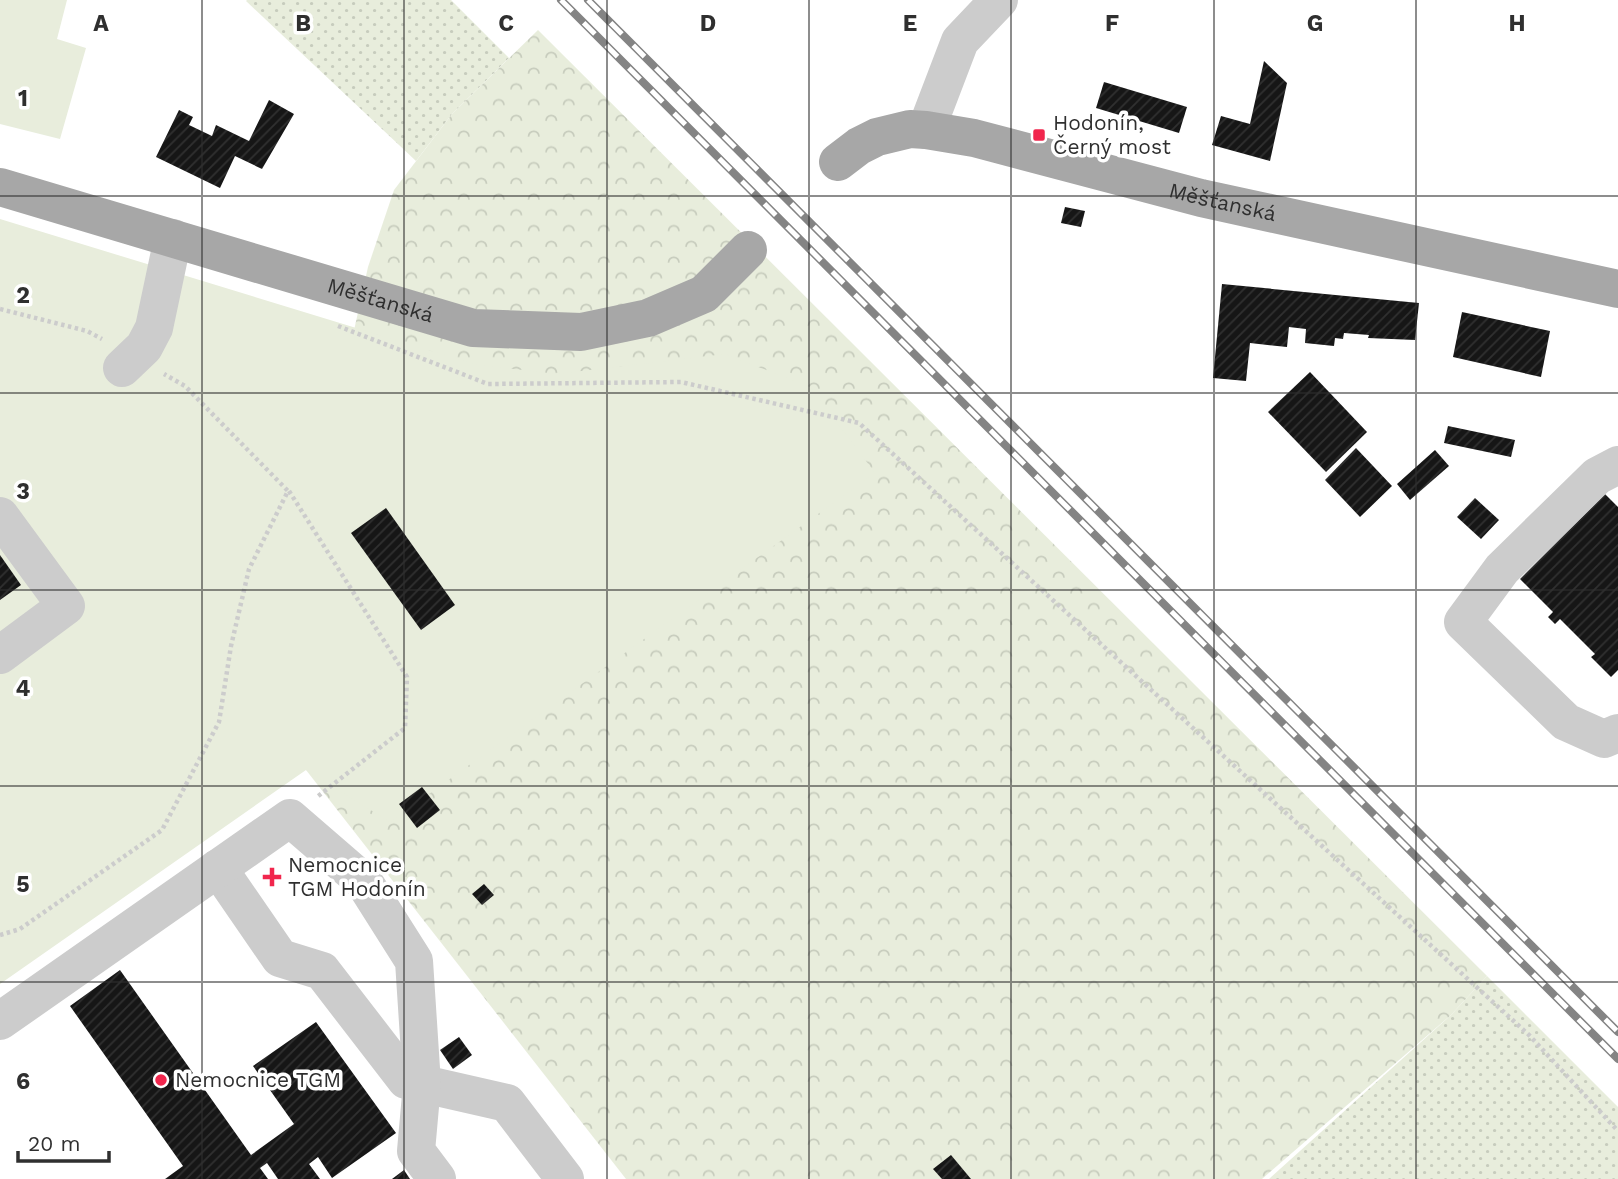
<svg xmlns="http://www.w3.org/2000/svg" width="1618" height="1179" font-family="'Work Sans',sans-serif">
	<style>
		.grass { fill: url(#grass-dots) }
		.forest { fill: url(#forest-crowns) }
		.park { fill: #e8eddc }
		.building { fill: url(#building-hatch) }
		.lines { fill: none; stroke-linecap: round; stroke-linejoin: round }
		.path { stroke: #ccc; stroke-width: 4.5; stroke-dasharray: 3.5 3.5; stroke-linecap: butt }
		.minor { stroke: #ccc; stroke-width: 38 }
		.major { stroke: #a7a7a7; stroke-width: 38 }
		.rail-casing { stroke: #848484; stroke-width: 8 }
		.rail { stroke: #fff; stroke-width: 5; stroke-dasharray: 16; stroke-linecap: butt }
		.grid { fill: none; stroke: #2f2f2f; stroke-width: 2; stroke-opacity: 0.55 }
		.poi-dot { fill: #f1264d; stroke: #fff; stroke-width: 2.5 }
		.labels { text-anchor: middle; stroke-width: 7; stroke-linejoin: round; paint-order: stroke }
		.poi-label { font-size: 21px; fill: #2f2f2f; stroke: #fff; text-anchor: start }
		.street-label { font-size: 21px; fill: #2f2f2f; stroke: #fff }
		.grid-label { font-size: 23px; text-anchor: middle; font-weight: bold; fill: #2f2f2f; stroke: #fff; stroke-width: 7; stroke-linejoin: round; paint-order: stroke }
	</style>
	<defs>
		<pattern id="grass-dots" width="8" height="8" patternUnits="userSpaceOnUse" patternTransform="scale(1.75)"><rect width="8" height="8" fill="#e8eddc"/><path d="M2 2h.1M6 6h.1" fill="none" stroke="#c7ccbd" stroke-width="1.8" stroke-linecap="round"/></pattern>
		<pattern id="forest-crowns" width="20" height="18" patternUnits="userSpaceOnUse" patternTransform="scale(1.75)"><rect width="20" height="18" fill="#e8eddc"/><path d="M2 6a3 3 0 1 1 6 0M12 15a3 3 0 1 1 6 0" fill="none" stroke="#c7ccbd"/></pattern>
		<pattern id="building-hatch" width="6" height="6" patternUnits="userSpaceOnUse" patternTransform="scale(1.75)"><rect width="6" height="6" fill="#161616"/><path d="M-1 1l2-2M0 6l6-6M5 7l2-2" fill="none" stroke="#303030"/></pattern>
	</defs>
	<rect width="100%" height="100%" fill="#fff"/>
	<g class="grass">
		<polygon points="247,0 451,0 509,58 452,114 416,161 246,1"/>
		<polygon points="1487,976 1618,1107 1618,1179 1269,1179 1451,1015"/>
	</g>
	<polygon class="forest" points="538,30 1487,976 1451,1015 1262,1179 626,1179 306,770 340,394 368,267 394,190 452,114"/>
	<g class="park">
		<polygon points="0,0 67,0 57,39 86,48 60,139 0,124"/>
		<polygon points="0,219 474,364 556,374 725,354 810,387 875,473 390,822 306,770 0,984"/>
	</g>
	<g class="building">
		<polygon points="1264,61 1287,83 1270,161 1212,145 1221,116 1250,124"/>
		<polygon points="1104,82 1187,107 1179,133 1096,108"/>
		<polygon points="269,100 294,114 262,169 235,156 220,188 156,157 179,110 193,117 189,125 212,136 216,125 249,141"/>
		<polygon points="1065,207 1085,211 1081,227 1061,223"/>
		<polygon points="1222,284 1419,303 1415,340 1368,338 1369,335 1344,333 1343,339 1335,338 1334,346 1305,343 1306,329 1289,327 1287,347 1250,343 1246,381 1213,378"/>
		<polygon points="1462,312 1550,331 1541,377 1453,357"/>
		<polygon points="1310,372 1367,432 1326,472 1268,412"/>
		<polygon points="1448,426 1515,440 1511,457 1444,443"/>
		<polygon points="1356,448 1392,486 1360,517 1325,480"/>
		<polygon points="1435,450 1449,466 1410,500 1397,484"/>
		<polygon points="1605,494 1618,507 1618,670 1611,677 1591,657 1595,654 1560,619 1555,624 1548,617 1553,612 1520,579"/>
		<polygon points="1475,498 1499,520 1481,539 1457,517"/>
		<polygon points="386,508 455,605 421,630 351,533"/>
		<polygon points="0,555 21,585 0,600"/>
		<polygon points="422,787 440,810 417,828 399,804"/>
		<polygon points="484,884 494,895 482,905 472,894"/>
		<polygon points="120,970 251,1155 294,1124 253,1066 316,1022 396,1133 332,1178 318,1157 309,1164 320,1179 278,1179 267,1163 260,1168 268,1179 165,1179 183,1166 70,1006"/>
		<polygon points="459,1037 472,1055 453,1069 440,1050"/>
		<polygon points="951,1155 971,1179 942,1179 933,1169"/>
		<polygon points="404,1170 410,1179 392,1179"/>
	</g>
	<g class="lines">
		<g class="path">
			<polyline points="0,309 87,331 102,339"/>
			<polyline points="338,326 488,384 681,382 859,423 1529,1035 1618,1131"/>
			<polyline points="289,491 407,677 405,728 317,797"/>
			<polyline points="0,935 20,929 162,830 219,722 231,646 249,569 288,491 185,386 164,374"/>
		</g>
		<g class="minor">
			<polyline points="926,130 960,41 999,0"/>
			<polyline points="122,368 144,347 154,328 173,238"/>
			<polyline points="1618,465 1597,476 1502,569 1463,622 1566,722 1604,739 1618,733"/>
			<polyline points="0,516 66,606 0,655"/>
			<polyline points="218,868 280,958 322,971 406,1080 507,1103 565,1179"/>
			<polyline points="0,1021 290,818 364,882 414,961 422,1084 416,1151 437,1179"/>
		</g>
		<g class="major">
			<path id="s1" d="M838 162 859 146 877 137 910 129 926 130 974 138 1201 198 1618 289"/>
			<path id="s2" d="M0 187 473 328 581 332 648 318 704 294 748 250"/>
		</g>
		<defs>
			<g id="rail">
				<polyline points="561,0 1618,1059"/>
				<polyline points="588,0 1618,1032"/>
			</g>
		</defs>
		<use href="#rail" class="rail-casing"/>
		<use href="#rail" class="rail"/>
	</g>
	<path class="grid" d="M202 0V1179M404 0V1179M607 0V1179M809 0V1179M1011 0V1179M1214 0V1179M1416 0V1179M0 196H1618M0 393H1618M0 590H1618M0 786H1618M0 982H1618"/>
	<g class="poi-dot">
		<rect x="1032" y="128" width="14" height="14" rx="3.5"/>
		<path d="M268.5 866.5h7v7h7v7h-7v7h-7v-7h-7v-7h7z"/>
		<circle cx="161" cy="1080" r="7"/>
	</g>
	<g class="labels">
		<g class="poi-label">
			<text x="1053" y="130">Hodonín,<tspan x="1053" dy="24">Černý most</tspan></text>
			<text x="288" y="872">Nemocnice<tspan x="288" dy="24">TGM Hodonín</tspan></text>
			<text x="175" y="1087">Nemocnice TGM</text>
		</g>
		<g class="street-label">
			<text dy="7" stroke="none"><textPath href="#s1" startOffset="402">Měšťanská</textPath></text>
			<text dy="7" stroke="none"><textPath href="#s2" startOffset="397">Měšťanská</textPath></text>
		</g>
	</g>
	<g class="grid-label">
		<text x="101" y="31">A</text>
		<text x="303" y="31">B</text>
		<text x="506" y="31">C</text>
		<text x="708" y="31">D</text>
		<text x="910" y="31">E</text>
		<text x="1112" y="31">F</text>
		<text x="1315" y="31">G</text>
		<text x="1517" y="31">H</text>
		<text x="23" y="106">1</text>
		<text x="23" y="303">2</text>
		<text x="23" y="499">3</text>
		<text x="23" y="696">4</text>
		<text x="23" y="892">5</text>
		<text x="23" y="1089">6</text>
	</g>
	<path d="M18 1151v10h91v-10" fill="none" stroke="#2f2f2f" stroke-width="3.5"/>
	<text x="28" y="1151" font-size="21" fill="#2f2f2f" stroke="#ffffff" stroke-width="5" paint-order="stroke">20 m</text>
</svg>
